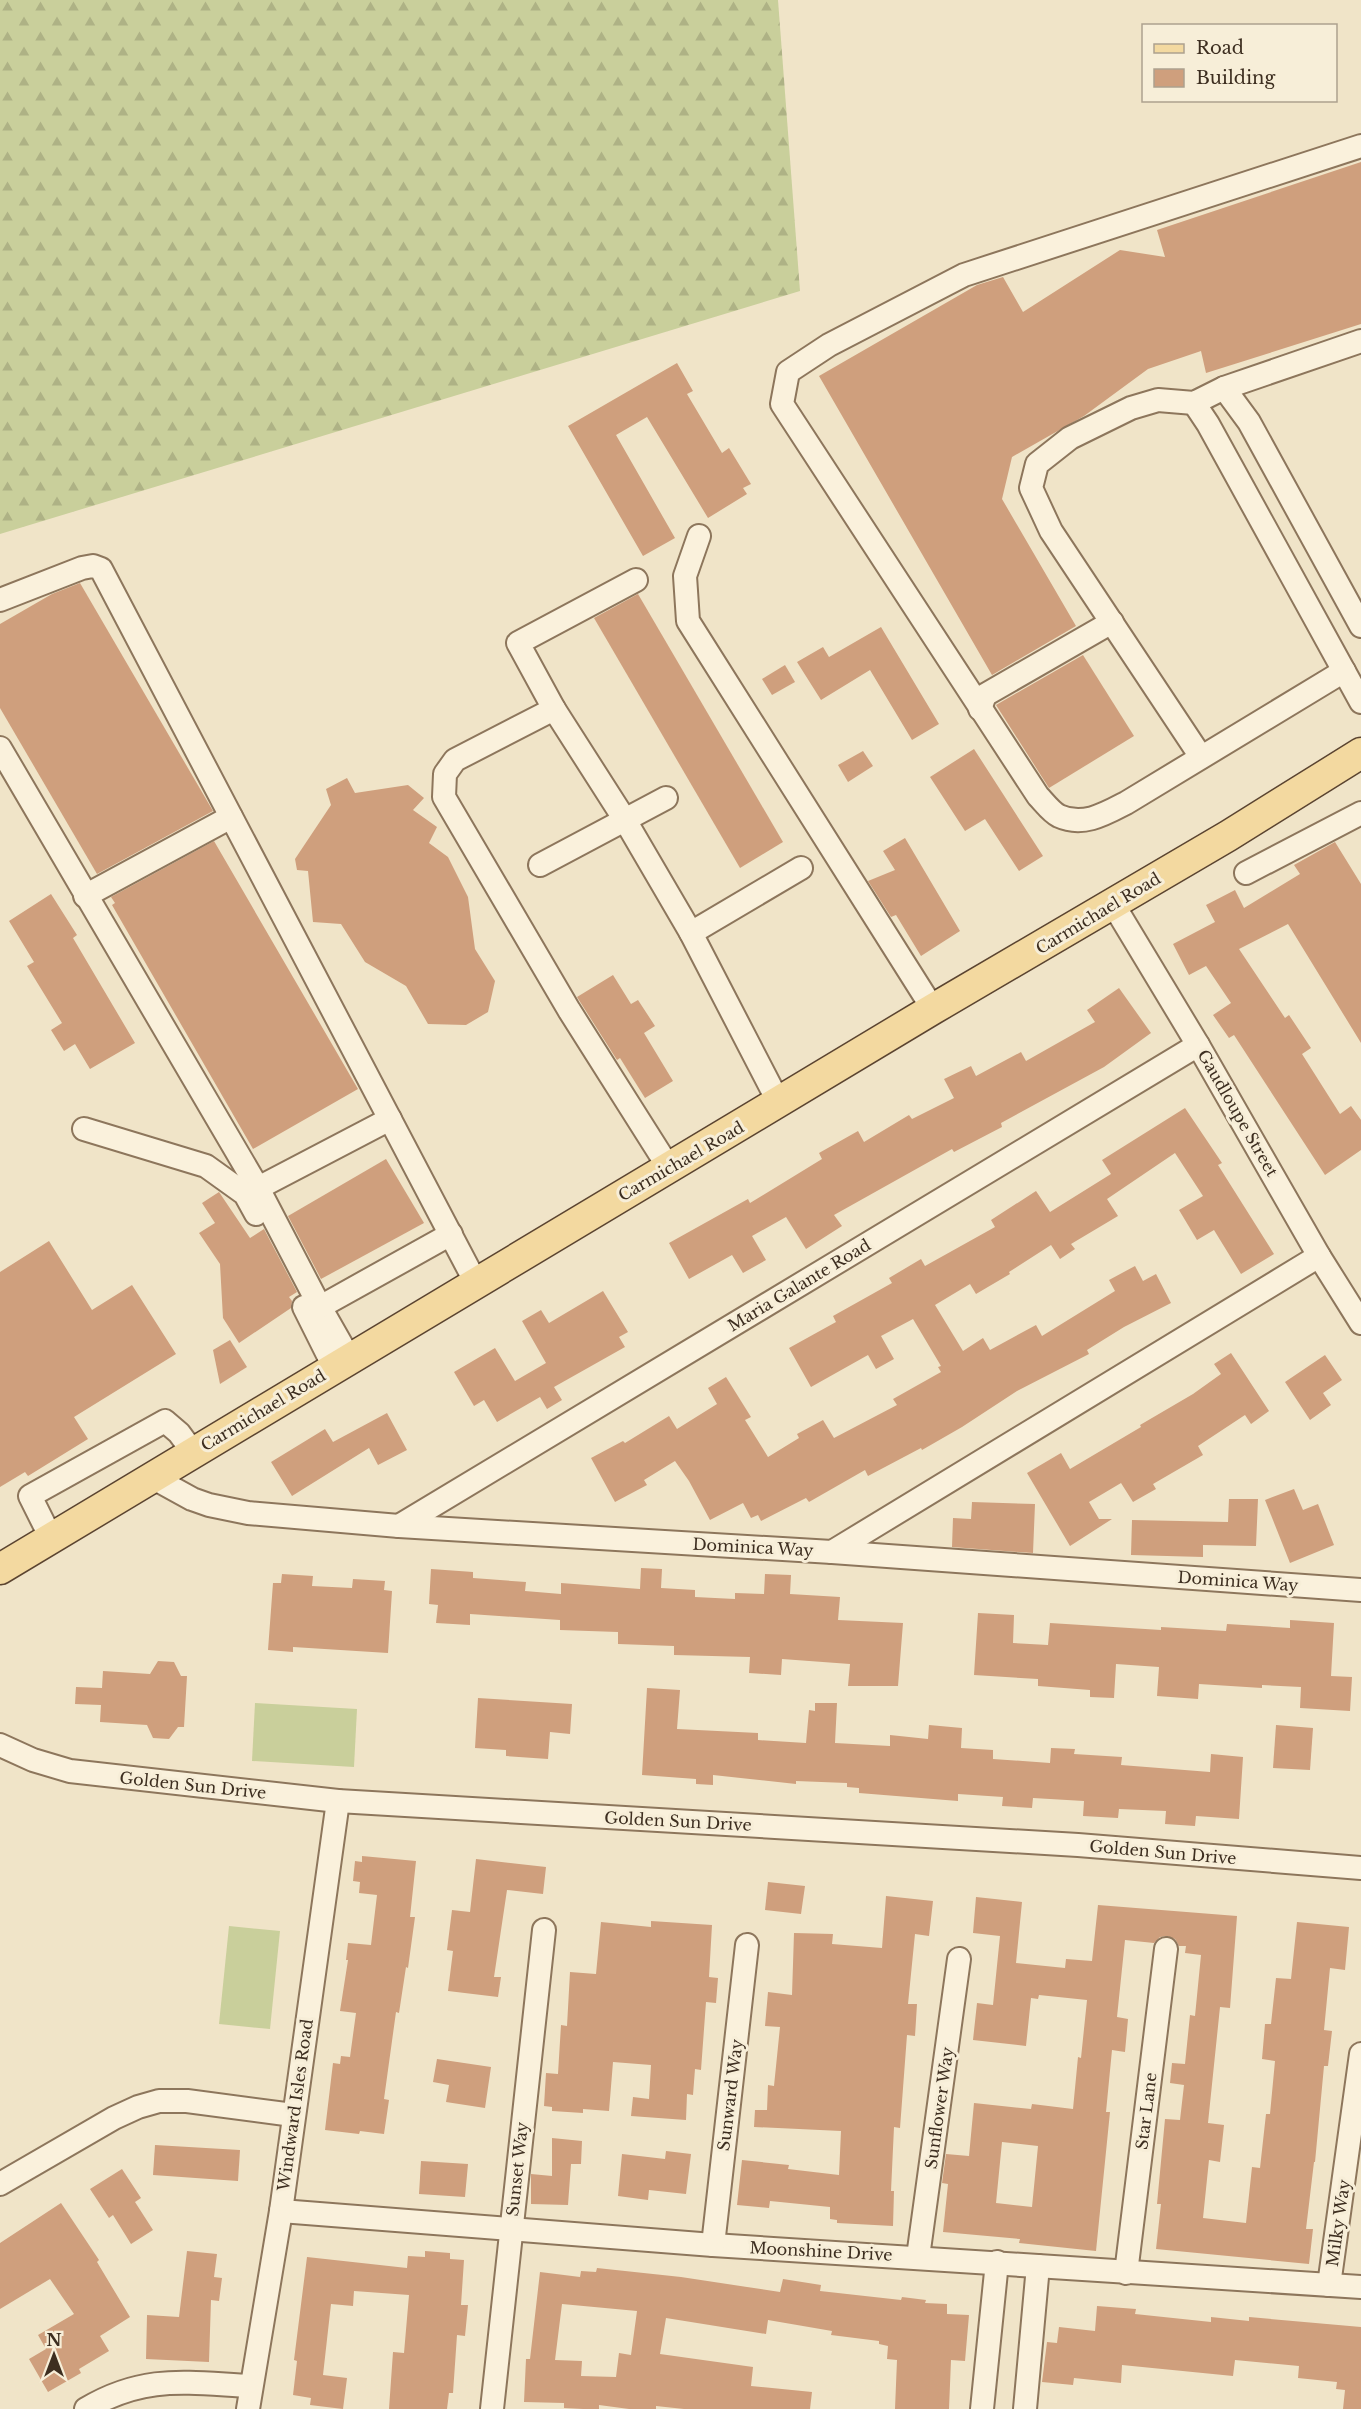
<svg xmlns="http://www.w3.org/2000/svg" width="1361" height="2409" font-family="'Libre Baskerville',serif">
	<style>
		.grass { fill: #c9cf9b }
		.forest { fill: url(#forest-firs) }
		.building { fill: #cf9f7d; fill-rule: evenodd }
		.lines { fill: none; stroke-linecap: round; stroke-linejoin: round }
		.minor-casing { stroke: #8d765c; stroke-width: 26 }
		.major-casing { stroke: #5b4430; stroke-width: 33 }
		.minor { stroke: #faf1dc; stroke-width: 22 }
		.major { stroke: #f3d9a0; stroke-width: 30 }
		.labels { text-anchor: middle; stroke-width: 6; stroke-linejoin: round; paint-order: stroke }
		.street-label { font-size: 16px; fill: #3d2e20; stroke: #f7eed8 }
	</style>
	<defs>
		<pattern id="forest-firs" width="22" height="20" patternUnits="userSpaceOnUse" patternTransform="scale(1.5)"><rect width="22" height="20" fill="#c9cf9b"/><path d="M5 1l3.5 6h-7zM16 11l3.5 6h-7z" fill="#aeb285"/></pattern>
	</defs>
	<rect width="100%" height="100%" fill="#f0e4c8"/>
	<g class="grass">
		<polygon points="255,1703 357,1709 354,1767 252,1761"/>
		<polygon points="229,1926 280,1931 270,2029 219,2024"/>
	</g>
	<polygon class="forest" points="0,0 778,0 800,291 0,534"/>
	<g class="building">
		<polygon points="1361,162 1361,324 1206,373 1201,351 1148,369 1084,416 1012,457 1002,499 1076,626 992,675 819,376 977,285 1003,277 1023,312 1120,250 1165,257 1157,230"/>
		<polygon points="677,363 693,391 687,394 722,453 729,448 751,484 743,488 747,494 708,518 647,417 616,435 675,538 643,556 568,426"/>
		<polygon points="80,583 213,811 97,874 0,708 0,624 52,594"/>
		<polygon points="638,594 783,842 740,868 594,618"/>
		<polygon points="881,627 939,724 912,740 870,670 821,700 797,662 823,647 829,657"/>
		<polygon points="1083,655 1134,736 1049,788 996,705"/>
		<polygon points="785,665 795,682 772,695 762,679"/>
		<polygon points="974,749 1043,856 1019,871 985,819 965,831 930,777"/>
		<polygon points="863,751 873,766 848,782 838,765"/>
		<polygon points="347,778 355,793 408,785 424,798 413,810 437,827 429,843 448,857 468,897 475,949 495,981 488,1012 466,1025 428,1024 406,986 365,962 341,924 313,922 308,871 297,870 295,859 331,805 326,789"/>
		<polygon points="905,838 960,931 921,956 896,915 891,917 868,881 895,870 883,851"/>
		<polygon points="214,841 358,1089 253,1149 112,905 115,903 111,897"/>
		<polygon points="1335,842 1361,884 1361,1043 1288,924 1239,949 1285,1018 1289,1015 1311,1048 1302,1054 1340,1114 1351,1106 1361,1120 1361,1150 1325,1175 1234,1035 1229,1038 1213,1015 1231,1003 1206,966 1189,975 1173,944 1215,922 1206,905 1235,890 1244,908 1300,874 1294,865"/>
		<polygon points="51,894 77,935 73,938 135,1043 90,1069 75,1044 64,1051 51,1030 62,1023 27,966 34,962 9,921"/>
		<polygon points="613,975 631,1004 638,1000 655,1026 644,1033 673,1081 645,1098 620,1058 617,1060 577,997"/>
		<polygon points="1119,988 1151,1033 1104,1067 1001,1123 1002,1127 954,1152 952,1149 834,1215 842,1226 806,1249 786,1217 752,1236 766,1260 743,1273 732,1255 689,1279 669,1243 748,1199 750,1203 822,1159 819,1153 858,1131 864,1142 909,1115 912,1119 954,1098 944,1079 971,1066 976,1076 1021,1052 1026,1061 1095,1022 1087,1010"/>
		<polygon points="1185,1108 1222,1163 1218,1165 1274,1254 1241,1274 1214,1230 1197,1240 1179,1210 1203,1196 1175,1153 1107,1199 1118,1216 1071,1244 1075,1249 1060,1259 1051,1245 1009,1272 1010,1274 976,1294 970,1284 935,1305 963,1351 983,1338 990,1350 1036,1325 1042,1336 1115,1291 1109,1280 1135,1266 1143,1281 1156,1274 1171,1303 1124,1327 1087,1350 1089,1354 1017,1391 962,1427 922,1450 921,1448 868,1476 865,1470 809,1502 806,1498 761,1521 758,1515 751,1518 743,1503 710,1520 689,1481 675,1461 644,1480 647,1485 615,1502 591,1458 623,1441 625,1443 669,1416 677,1429 717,1404 708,1388 726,1377 751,1417 745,1420 768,1457 799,1438 797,1434 823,1420 834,1438 897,1405 893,1399 941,1372 938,1367 941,1366 913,1319 881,1336 894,1359 876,1369 868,1355 811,1387 789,1348 836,1322 833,1316 892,1283 889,1278 921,1259 925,1266 995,1227 991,1220 1036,1191 1050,1212 1111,1174 1102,1160"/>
		<polygon points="386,1159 424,1223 321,1279 288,1216"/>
		<polygon points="219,1192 250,1238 264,1229 297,1292 289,1297 292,1301 291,1308 239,1343 223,1318 220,1264 199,1233 215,1223 202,1203"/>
		<polygon points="49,1241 92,1310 132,1285 176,1354 74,1417 88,1439 28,1476 25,1472 0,1487 0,1272"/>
		<polygon points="603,1291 628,1332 619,1337 625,1347 554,1387 562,1400 547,1409 540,1397 497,1422 484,1400 474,1406 454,1372 495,1348 515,1381 546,1363 522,1321 541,1310 549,1323"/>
		<polygon points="230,1340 247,1367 220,1384 213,1350"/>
		<polygon points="1231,1353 1269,1411 1251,1424 1245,1415 1198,1446 1203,1455 1153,1484 1156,1489 1133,1502 1121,1483 1089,1502 1099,1519 1112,1519 1070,1546 1027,1473 1061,1453 1070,1469 1141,1427 1140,1425 1193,1394 1221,1374 1214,1364"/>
		<polygon points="1325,1355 1342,1380 1323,1393 1331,1405 1310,1420 1285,1382"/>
		<polygon points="387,1413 407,1450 378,1465 369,1448 292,1496 271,1462 325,1429 333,1442"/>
		<polygon points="1294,1489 1303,1510 1318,1504 1334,1545 1290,1563 1265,1500"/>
		<polygon points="1229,1499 1258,1499 1256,1546 1203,1545 1203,1557 1131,1555 1132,1520 1228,1522"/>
		<polygon points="972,1502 1035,1504 1033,1553 952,1547 953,1518 971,1519"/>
		<polygon points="641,1568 662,1569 661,1588 695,1590 695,1597 735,1599 735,1593 764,1594 765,1574 791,1575 790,1594 840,1597 838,1620 903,1623 898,1686 848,1686 850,1664 782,1659 781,1675 749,1673 750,1657 674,1655 674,1646 618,1644 618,1632 560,1630 560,1620 470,1614 470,1625 436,1623 438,1605 429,1604 431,1569 473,1572 473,1578 526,1582 525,1591 561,1594 561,1583 640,1589"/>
		<polygon points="282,1574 313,1576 312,1586 352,1588 353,1579 385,1581 384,1590 392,1591 388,1653 293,1647 293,1652 268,1650 273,1583 281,1583"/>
		<polygon points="978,1613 1014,1615 1013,1643 1048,1645 1050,1623 1161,1630 1161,1627 1226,1631 1227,1624 1290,1628 1290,1620 1334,1623 1331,1676 1352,1677 1350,1711 1300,1708 1301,1687 1262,1685 1262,1688 1199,1684 1198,1699 1157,1696 1159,1667 1116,1664 1114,1698 1090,1697 1090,1690 1038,1686 1038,1679 974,1675"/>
		<polygon points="158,1661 174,1662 181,1676 187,1676 184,1727 178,1727 169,1739 153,1738 147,1725 100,1722 101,1705 75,1704 76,1687 102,1688 103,1671 150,1674"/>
		<polygon points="647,1688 680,1690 677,1729 758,1733 758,1740 806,1743 809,1710 815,1711 815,1703 837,1703 835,1743 890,1746 890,1735 928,1739 929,1725 962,1728 961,1748 993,1750 993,1759 1050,1763 1051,1748 1075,1749 1074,1754 1122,1757 1121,1765 1210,1772 1211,1754 1243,1757 1239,1819 1196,1816 1195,1826 1165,1824 1166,1811 1119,1809 1118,1818 1083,1816 1084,1801 1033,1798 1032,1808 1002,1806 1003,1797 958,1794 958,1801 859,1793 859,1788 847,1787 847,1783 796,1781 796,1784 713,1775 713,1785 696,1784 696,1779 642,1775"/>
		<polygon points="478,1698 572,1704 570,1734 550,1732 548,1759 506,1756 506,1750 475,1748"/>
		<polygon points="1276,1725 1313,1728 1310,1770 1273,1768"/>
		<polygon points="362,1856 416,1861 410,1917 415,1917 408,1968 406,1967 399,2013 396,2012 384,2099 389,2100 384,2134 360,2131 359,2134 325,2130 333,2063 340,2064 341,2056 350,2057 356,2013 340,2011 348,1960 346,1960 348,1943 371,1945 377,1895 359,1893 360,1882 353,1881 355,1861 362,1862"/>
		<polygon points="476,1859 546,1867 543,1894 507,1890 494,1977 501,1977 498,1997 448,1991 453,1951 447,1950 452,1910 470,1912"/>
		<polygon points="768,1882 805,1886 801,1914 765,1910"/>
		<polygon points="886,1896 933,1901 929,1936 915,1934 908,2004 917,2004 915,2036 907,2035 900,2128 894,2127 891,2191 894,2191 893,2226 837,2223 837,2220 830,2219 830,2207 770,2201 769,2208 737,2205 742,2160 789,2165 788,2169 839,2175 841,2131 754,2127 755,2110 767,2110 768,2085 774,2086 780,2027 765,2026 768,1992 792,1995 794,1933 833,1934 832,1944 882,1948"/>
		<path d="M976 1897 1022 1902 1016 1963 1065 1968 1066 1959 1092 1961 1098 1905 1237 1916 1230 2008 1220 2007 1208 2123 1224 2125 1220 2162 1209 2160 1203 2218 1246 2223 1252 2167 1260 2168 1266 2114H1270L1275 2061 1262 2059 1265 2024H1271L1276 1978 1291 1979 1297 1922 1349 1927 1345 1970 1330 1968 1324 2030 1332 2031 1328 2066H1324L1315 2162H1314L1306 2229H1313L1309 2264 1156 2249 1161 2204H1157L1165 2119 1180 2120 1184 2085 1170 2083 1172 2063 1185 2064 1190 2015 1195 2016 1201 1955 1185 1953 1186 1946H1179L1175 1939 1167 1936 1160 1937 1154 1943 1125 1940 1117 2017 1128 2019 1125 2052 1112 2050 1106 2112H1110L1096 2251 1019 2243 1020 2239 943 2232 948 2184 942 2183 946 2154 969 2156 974 2103 1031 2109 1032 2104 1073 2109 1078 2057 1081 2058 1087 2000 1039 1995 1038 1999 1031 1998 1026 2046 973 2040 977 2003 993 2005 1000 1936 973 1933ZM1002 2142 1038 2146 1032 2207 996 2203Z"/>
		<polygon points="651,1921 712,1925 709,1977 718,1978 716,2003 706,2002 701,2070 695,2069 693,2095 687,2094 686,2120 631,2116 633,2097 649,2099 651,2065 613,2062 609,2111 583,2109 583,2113 552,2111 552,2107 544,2106 546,2073 558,2074 561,2025 567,2026 570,1972 596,1974 601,1922 651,1927"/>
		<polygon points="437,2059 491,2067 485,2108 446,2102 449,2085 433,2082"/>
		<polygon points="552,2138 582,2141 581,2164 571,2164 568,2205 531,2204 531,2174 552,2176"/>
		<polygon points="155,2145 240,2150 238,2181 153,2175"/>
		<polygon points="666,2151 691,2154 686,2194 649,2190 648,2200 618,2196 622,2154 665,2159"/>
		<polygon points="421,2161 468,2164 465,2197 419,2194"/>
		<polygon points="122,2169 141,2198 135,2202 153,2230 131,2244 113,2215 109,2218 90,2189"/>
		<polygon points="61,2203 99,2260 97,2262 130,2317 100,2336 109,2351 79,2369 81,2373 48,2392 29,2359 46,2349 38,2335 74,2314 50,2279 0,2309 0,2243"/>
		<polygon points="187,2251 217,2254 214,2277 222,2278 219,2301 211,2300 209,2362 146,2359 147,2315 179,2317"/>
		<polygon points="425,2251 450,2253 450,2259 464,2260 461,2305 468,2305 465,2336 457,2335 453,2393 449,2393 447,2409 389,2409 393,2352 404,2353 409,2295 354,2291 353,2306 331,2304 323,2375 347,2378 343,2409 310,2405 311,2398 293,2395 297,2361 294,2360 307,2257 407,2268 408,2256 425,2257"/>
		<path d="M597 2268 681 2277 780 2292 783 2279 821 2285 820 2291 901 2300 902 2297 926 2300 925 2303 947 2304V2314L969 2315 965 2361 951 2360 949 2409H895L897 2360 887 2359 888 2346 879 2344V2341L831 2335 832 2331 768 2320 766 2334 666 2318 660 2354 753 2367 751 2386 812 2392 810 2409H684L656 2406V2409H629L599 2405V2409H583L564 2408V2403L524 2402 526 2359H530L540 2272 580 2277 581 2271 596 2272ZM562 2304 637 2311 631 2355 619 2353 616 2377 581 2376 582 2361 555 2360Z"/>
		<polygon points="1097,2306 1136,2309 1135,2314 1211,2322 1211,2317 1249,2321 1249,2317 1361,2327 1361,2409 1343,2409 1345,2390 1336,2389 1337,2382 1298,2378 1299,2366 1235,2360 1233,2376 1122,2365 1121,2383 1074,2378 1073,2385 1042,2382 1047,2342 1057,2343 1059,2327 1095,2331"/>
	</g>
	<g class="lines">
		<defs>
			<g id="minor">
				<polyline points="1224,388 1249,422 1361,626"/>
				<polyline points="1194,403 1208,424 1361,702"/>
				<polyline points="699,536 685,576 688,621 933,1009"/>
				<polyline points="636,580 518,643 554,709 625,820 691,933 779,1103"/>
				<polyline points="0,600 82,568 93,566 101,569 476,1283"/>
				<path d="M1344 671 1126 803C1105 814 1083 827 1059 816 1051 812 1044 802 1038 796L782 404 788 372 829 345 964 275 1361 146"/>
				<polyline points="554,709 455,760 445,774 444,797 569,1010 669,1168"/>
				<polyline points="980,709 985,695 1112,622"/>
				<polyline points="0,748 258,1188 320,1307 349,1358"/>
				<polyline points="1201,757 1051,531 1031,488 1037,464 1070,438 1131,408 1158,400 1194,403 1224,388 1361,341"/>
				<polyline points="540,865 666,798"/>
				<polyline points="1246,873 1361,813"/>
				<polyline points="85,896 231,817"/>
				<polyline points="1113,904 1198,1045 1319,1256 1361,1323"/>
				<polyline points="691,933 801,868"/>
				<polyline points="84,1129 206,1166 245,1194 256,1214"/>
				<polyline points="258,1188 390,1119"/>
				<polyline points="304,1307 334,1367"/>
				<polyline points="320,1307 451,1234"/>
				<polyline points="152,1477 192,1499 209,1505 248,1513 399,1526 832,1552 1361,1590"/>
				<polyline points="399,1526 1198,1045"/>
				<polyline points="51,1538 30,1496 165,1421 179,1433 193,1452"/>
				<polyline points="832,1552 1319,1256"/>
				<polyline points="0,1745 33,1760 70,1771 338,1801 1078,1845 1361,1868"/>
				<polyline points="0,2184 114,2118 138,2107 159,2101 187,2101 293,2115"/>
				<polyline points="281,2211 713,2245 1361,2287"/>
				<polyline points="713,2245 747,1945"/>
				<polyline points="918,2257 959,1959"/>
				<polyline points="1126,2273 1166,1949"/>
				<polyline points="1329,2285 1361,2054"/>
				<path d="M86 2409C145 2374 187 2383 251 2386"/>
				<polyline points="248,2409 281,2211 338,1801"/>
				<polyline points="492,2409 544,1930"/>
				<polyline points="982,2409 997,2262"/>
				<polyline points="1025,2409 1038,2266"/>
			</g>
			<polyline id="major" points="0,1569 933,1009 1228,836 1361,753"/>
		</defs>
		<use href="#minor" class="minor-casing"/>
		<use href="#major" class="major-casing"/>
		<use href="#minor" class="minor"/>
		<use href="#major" class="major"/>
	</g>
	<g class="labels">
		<g class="street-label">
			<text transform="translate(1098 913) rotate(-31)" y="6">Carmichael Road</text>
			<text transform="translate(1238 1113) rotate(60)" y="6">Gaudloupe Street</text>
			<text transform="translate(681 1161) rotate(-30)" y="6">Carmichael Road</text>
			<text transform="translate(799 1285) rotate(-31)" y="6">Maria Galante Road</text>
			<text transform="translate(263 1410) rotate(-31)" y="6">Carmichael Road</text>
			<text transform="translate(753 1547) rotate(3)" y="6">Dominica Way</text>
			<text transform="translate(1238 1581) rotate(4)" y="6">Dominica Way</text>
			<text transform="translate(193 1785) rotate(6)" y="6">Golden Sun Drive</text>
			<text transform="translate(678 1821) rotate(3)" y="6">Golden Sun Drive</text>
			<text transform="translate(1163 1852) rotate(5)" y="6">Golden Sun Drive</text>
			<text transform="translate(730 2095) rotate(-83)" y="6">Sunward Way</text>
			<text transform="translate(295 2105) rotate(-82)" y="6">Windward Isles Road</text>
			<text transform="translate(939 2108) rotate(-82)" y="6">Sunflower Way</text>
			<text transform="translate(1146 2111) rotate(-83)" y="6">Star Lane</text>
			<text transform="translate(517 2169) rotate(-84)" y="6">Sunset Way</text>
			<text transform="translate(1338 2223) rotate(-82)" y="6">Milky Way</text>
			<text transform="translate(821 2251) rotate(3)" y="6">Moonshine Drive</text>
		</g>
	</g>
	<rect x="1142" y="24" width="195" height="78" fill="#f7eed8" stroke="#ada18e" stroke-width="1.5"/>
	<rect x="1154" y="44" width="30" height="9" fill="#f3d9a0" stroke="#ada18e" stroke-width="1.5"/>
	<text x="1196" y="54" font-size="18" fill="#3d2e20">Road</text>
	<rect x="1154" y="69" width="30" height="18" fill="#cf9f7d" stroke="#ada18e" stroke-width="1.5"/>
	<text x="1196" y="84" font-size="18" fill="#3d2e20">Building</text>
	<g transform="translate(54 2355)" stroke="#f7eed8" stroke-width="4.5" paint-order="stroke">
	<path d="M0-4.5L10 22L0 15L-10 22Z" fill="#3d2e20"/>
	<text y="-9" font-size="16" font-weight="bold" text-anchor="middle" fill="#3d2e20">N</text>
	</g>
</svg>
